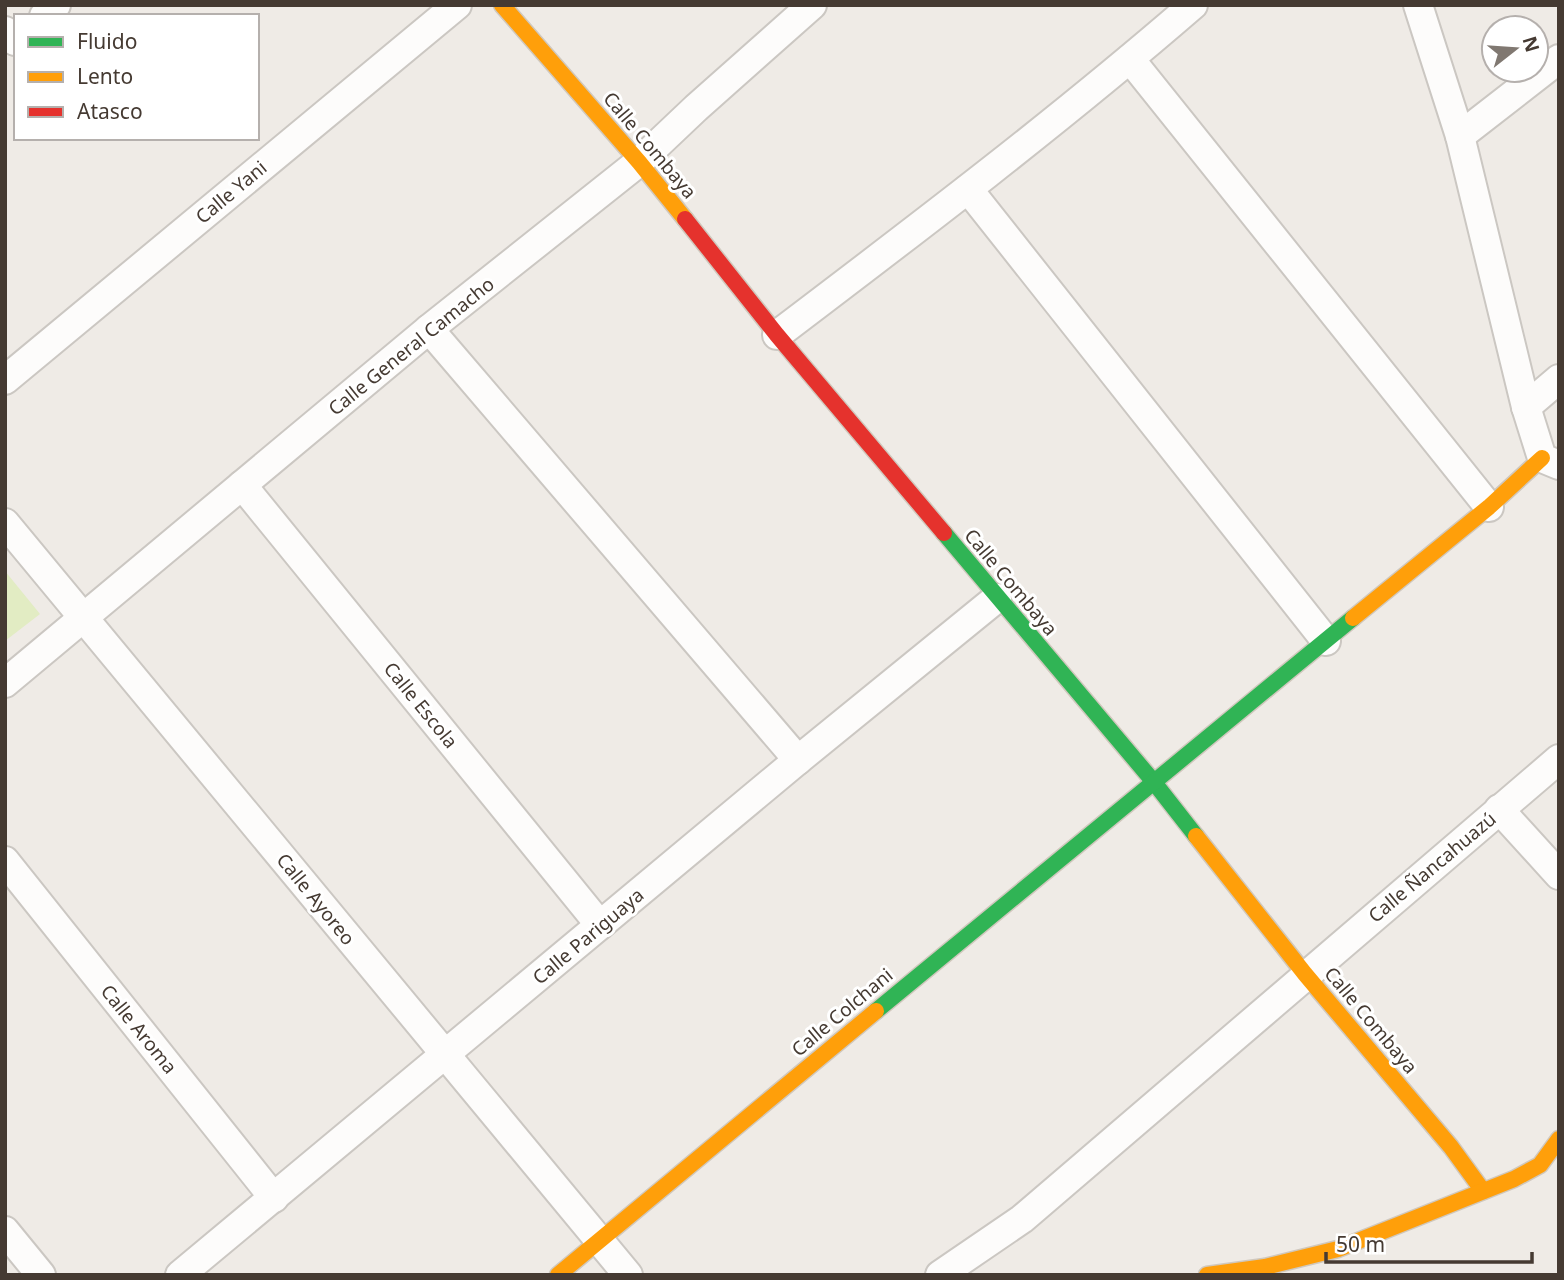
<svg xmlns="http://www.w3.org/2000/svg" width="1564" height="1280" font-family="'Noto Sans',sans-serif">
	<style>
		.green { fill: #e2ecc3 }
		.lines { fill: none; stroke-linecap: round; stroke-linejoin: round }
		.street-casing { stroke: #cbc7c2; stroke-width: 32 }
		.fast-casing { stroke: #d0c8bd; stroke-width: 19 }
		.slow-casing { stroke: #d0c8bd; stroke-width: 19 }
		.jam-casing { stroke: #d0c8bd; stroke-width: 19 }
		.street { stroke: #fdfcfb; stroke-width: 28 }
		.fast { stroke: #30b455; stroke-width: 16 }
		.slow { stroke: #ff9f0a; stroke-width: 16 }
		.jam { stroke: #e5322d; stroke-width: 16 }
		.labels { text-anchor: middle; stroke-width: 6; stroke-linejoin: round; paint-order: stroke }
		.street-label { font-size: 19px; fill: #453a32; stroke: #fff }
	</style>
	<rect width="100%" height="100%" fill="#efebe6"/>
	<polygon class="green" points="5,571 40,614 5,641"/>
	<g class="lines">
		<defs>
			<g id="street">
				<polyline points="1418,5 1460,136 1526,407 1542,458 1559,465"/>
				<polyline points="44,16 56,5"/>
				<polyline points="5,31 15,41"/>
				<polyline points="1130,59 1489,507"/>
				<polyline points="1460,136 1559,59"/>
				<polyline points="968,189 1326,641"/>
				<polyline points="429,329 798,760"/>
				<path d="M777 335C918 228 1059 121 1193 5"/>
				<polyline points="5,380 457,5"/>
				<polyline points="1526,407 1559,379"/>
				<polyline points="242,485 600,925"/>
				<polyline points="5,523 628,1275"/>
				<polyline points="5,683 429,329 639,162 696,108 812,5"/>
				<polyline points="1499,809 1559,875"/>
				<polyline points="5,861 274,1198"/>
				<polyline points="5,1231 41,1275"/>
				<polyline points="180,1275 798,760 997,598"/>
				<polyline points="940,1275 1022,1219 1559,759"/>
			</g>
			<g id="fast">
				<polyline points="944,533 1153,781 1196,836"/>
				<polyline points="876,1011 1353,618"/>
			</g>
			<g id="slow">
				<polyline points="502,5 639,162 685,219"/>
				<polyline points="1353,618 1489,507 1542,458"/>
				<polyline points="1196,836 1305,974 1451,1147 1483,1191"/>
				<polyline points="558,1275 876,1011"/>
				<polyline points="1207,1275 1265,1267 1338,1249 1514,1179 1540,1165 1559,1139"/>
			</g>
			<polyline id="jam" points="685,219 777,335 944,533"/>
		</defs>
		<use href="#street" class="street-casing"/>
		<use href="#fast" class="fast-casing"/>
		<use href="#slow" class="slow-casing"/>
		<use href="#jam" class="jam-casing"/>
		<use href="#street" class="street"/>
		<use href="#fast" class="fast"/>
		<use href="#slow" class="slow"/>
		<use href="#jam" class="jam"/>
	</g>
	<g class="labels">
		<g class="street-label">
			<text transform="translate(650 145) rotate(50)" y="7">Calle Combaya</text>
			<text transform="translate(231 192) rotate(-40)" y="7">Calle Yani</text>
			<text transform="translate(411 346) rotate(-39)" y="7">Calle General Camacho</text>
			<text transform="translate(1011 582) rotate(50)" y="7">Calle Combaya</text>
			<text transform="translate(421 705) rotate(51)" y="7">Calle Escola</text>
			<text transform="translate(1432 867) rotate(-40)" y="7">Calle Ñancahuazú</text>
			<text transform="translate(316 899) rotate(51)" y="7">Calle Ayoreo</text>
			<text transform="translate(588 936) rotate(-40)" y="7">Calle Pariguaya</text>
			<text transform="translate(842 1012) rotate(-40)" y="7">Calle Colchani</text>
			<text transform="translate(1371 1020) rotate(50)" y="7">Calle Combaya</text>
			<text transform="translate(139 1029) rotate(51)" y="7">Calle Aroma</text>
		</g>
	</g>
	<rect width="1564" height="1280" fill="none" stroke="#453a32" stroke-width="14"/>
	<rect x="14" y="14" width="245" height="126" fill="#ffffff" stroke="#b5b0ad" stroke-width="2"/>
	<rect x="28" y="37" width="35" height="10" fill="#30b455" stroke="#b5b0ad" stroke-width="2"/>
	<text x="77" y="49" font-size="21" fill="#453a32">Fluido</text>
	<rect x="28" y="72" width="35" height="10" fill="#ff9f0a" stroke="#b5b0ad" stroke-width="2"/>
	<text x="77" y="84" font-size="21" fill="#453a32">Lento</text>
	<rect x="28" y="107" width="35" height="10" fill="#e5322d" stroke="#b5b0ad" stroke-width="2"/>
	<text x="77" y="119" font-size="21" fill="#453a32">Atasco</text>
	<g transform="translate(1515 49) rotate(73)"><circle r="33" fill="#ffffff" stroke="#b5b0ad" stroke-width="2"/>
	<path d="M0-5L12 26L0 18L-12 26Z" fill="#807871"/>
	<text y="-10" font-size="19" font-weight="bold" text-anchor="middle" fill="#453a32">N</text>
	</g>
	<path d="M1326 1252v10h206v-10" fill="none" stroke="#453a32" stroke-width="3.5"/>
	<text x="1336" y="1252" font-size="21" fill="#453a32" stroke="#ffffff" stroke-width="5" paint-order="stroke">50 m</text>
</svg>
